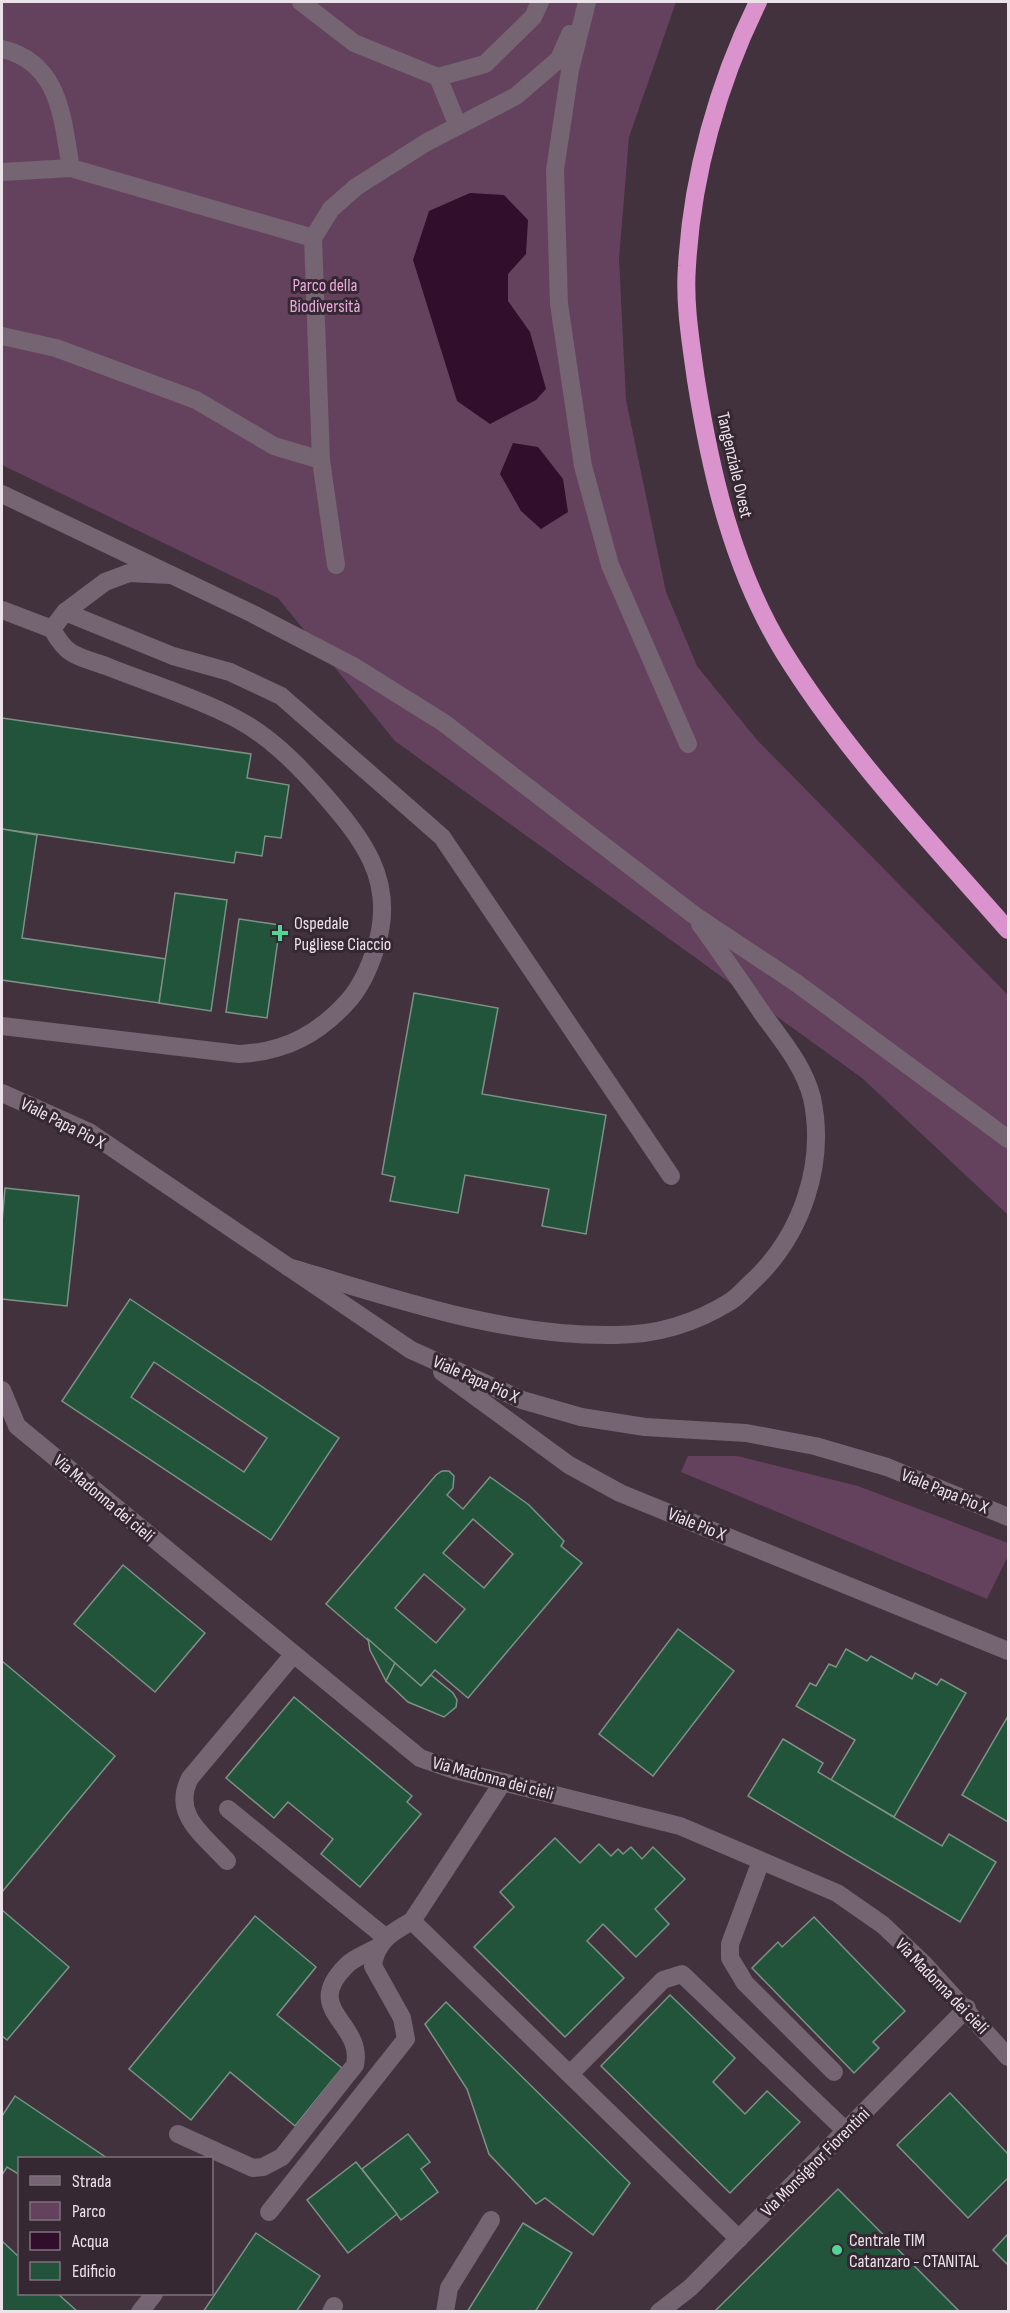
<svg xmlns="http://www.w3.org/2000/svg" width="1010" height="2313" font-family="'Sofia Sans Condensed',sans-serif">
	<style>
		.green { fill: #64425e }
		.water { fill: #310f2c }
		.building { fill: #22543b; stroke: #7d9185; stroke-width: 1.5; fill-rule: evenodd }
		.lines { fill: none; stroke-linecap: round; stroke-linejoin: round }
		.lane { stroke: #756471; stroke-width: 18 }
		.street { stroke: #756471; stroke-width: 18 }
		.secondary { stroke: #756471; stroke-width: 18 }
		.highway { stroke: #da93cc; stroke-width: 18 }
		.poi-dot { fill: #53d396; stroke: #362833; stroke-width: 2 }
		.labels { text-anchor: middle; stroke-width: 6; stroke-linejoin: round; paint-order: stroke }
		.park-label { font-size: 18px; fill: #e9a9dc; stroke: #362833 }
		.street-label { font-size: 18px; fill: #ece2ea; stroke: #362833 }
		.poi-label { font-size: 18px; fill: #ece2ea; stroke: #362833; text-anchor: start }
	</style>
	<rect width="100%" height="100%" fill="#41323e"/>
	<g class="green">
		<polygon points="2,2 676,2 629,137 619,259 626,400 666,592 697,666 757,740 1008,995 1008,1215 862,1078 395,741 278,598 2,465"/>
		<polygon points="688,1456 737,1456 858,1486 1008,1543 1008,1556 987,1599 681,1472"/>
	</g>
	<g class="water">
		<polygon points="470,193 504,195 528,220 526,254 508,274 508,301 530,332 546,389 536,400 490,424 457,401 413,260 429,211"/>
		<polygon points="513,443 538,447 563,479 568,512 541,529 521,511 500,474"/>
	</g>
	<g class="building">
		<polygon points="2,718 251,754 247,778 289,785 281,838 265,836 262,856 236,852 234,863 2,829"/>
		<polygon points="2,829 37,835 22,938 166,959 159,1003 2,980"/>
		<polygon points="175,893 227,900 211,1011 159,1003"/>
		<polygon points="239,919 280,925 267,1018 226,1012"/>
		<polygon points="414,993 498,1008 482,1094 606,1115 586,1234 542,1226 549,1189 465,1175 458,1213 390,1201 395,1177 382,1174"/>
		<polygon points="5,1188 79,1196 67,1306 2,1299 2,1222"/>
		<path d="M130 1299 339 1438 271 1540 62 1401ZM154 1362 267 1438 244 1472 131 1397Z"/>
		<path d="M442 1471H449L454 1476 453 1488 447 1495 463 1509 490 1477 529 1505 564 1541 561 1546 582 1563 468 1698 435 1670 421 1686 326 1604 436 1475ZM473 1519 513 1554 484 1588 443 1553ZM424 1574 465 1609 436 1643 395 1608Z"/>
		<polygon points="123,1565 205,1633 155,1692 74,1624"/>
		<polygon points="678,1629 734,1671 653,1776 599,1734"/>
		<polygon points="368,1639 395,1663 386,1681 370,1650"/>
		<polygon points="846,1649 867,1661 871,1656 912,1679 915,1673 937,1685 941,1679 966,1693 894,1817 831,1780 855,1740 796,1706 810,1683 816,1686 829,1664 836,1667"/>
		<polygon points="2,1661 115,1756 2,1892"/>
		<polygon points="395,1663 421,1686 431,1675 453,1693 457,1700 456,1707 444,1717 408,1702 386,1681"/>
		<polygon points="294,1697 412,1796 407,1802 421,1814 360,1887 321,1854 333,1839 288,1802 274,1818 226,1778"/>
		<polygon points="1008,1716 1008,1822 962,1795"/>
		<polygon points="783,1739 823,1763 818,1772 942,1846 949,1834 996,1862 960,1922 748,1796"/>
		<polygon points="555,1838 580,1863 599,1844 611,1856 618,1849 623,1854 631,1847 642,1859 653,1847 685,1879 655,1909 669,1924 636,1957 603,1924 587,1941 624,1978 565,2037 474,1947 514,1907 500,1892"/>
		<polygon points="2,1910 69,1967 7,2040 2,2036"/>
		<polygon points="255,1916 316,1967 277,2015 342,2068 295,2126 230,2072 191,2120 129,2069"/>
		<polygon points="814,1917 905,2011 873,2042 879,2048 854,2073 752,1968 778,1942 782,1947"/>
		<polygon points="670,1995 735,2058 713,2082 745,2114 767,2091 800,2122 730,2193 601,2066"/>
		<polygon points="446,2002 630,2183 593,2235 545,2198 536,2204 489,2154 467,2089 425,2024"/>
		<polygon points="950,2093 1008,2154 1008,2178 968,2218 897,2145"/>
		<polygon points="15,2096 107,2158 20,2158 20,2175 7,2167 2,2175 2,2116"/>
		<polygon points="408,2134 430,2162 421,2169 438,2192 401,2220 362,2169"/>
		<polygon points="356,2162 397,2214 348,2253 307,2200"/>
		<polygon points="838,2189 960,2312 714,2312"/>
		<polygon points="523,2223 572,2253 535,2312 467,2312"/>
		<polygon points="256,2233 320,2276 296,2312 203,2312"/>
		<polygon points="1008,2234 1008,2265 993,2250"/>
		<polygon points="2,2241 20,2258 20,2294 58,2294 78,2312 2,2312"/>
	</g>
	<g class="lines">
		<g class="lane">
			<polyline points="2,610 52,629 65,612 173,656 230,672 281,696 442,837 671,1176"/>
			<polyline points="65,612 105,582 129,573 171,575"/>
			<path d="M2 1026 239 1054C285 1052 319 1034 349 1000 362 985 370 966 376 947 397 880 362 838 320 790 295 762 267 734 233 717 193 696 148 683 106 666 95 662 82 659 72 653 63 648 57 638 52 629"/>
			<polyline points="228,1809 385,1937"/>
			<path d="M227 1861C204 1835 171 1815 190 1778L293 1655"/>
			<polyline points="761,1861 730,1944 730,1958 745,1983 834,2072"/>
			<polyline points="570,2074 663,1980 682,1974 846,2131"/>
			<path d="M178 2134 253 2168 263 2167 282 2157 355 2065C364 2022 301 2011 346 1966 354 1957 368 1953 378 1947"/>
			<path d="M269 2212 406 2039 402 2018 373 1966C376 1941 392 1932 412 1921"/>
			<polyline points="331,2312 334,2306"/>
			<polyline points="445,2312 449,2288 491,2220"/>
		</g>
		<g class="street">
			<polyline points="301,2 354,43 438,77 485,64 533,17 540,2"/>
			<polyline points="587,2 570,70 555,170 559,304 583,466 610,565 688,744"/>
			<path d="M2 49C61 63 62 119 71 168"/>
			<polyline points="438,77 458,126"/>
			<polyline points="2,172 71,168 313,238"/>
			<polyline points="2,336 56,348 196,400 274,446 321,460"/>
			<polyline points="336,565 321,460 313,238 331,209 356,187 427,142 516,96 559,59 570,34"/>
			<polyline points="2,1093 89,1132 411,1350 522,1400 581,1417 645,1427 746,1433 815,1446 887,1467 1008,1517"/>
			<polyline points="442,1372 569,1465 620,1493 1008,1651"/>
			<polyline points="2,1390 17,1426 420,1758 454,1770 680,1826 837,1893 883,1925 924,1964 1008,2057"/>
			<polyline points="503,1782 412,1921 739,2239"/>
			<polyline points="140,2312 154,2294"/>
			<polyline points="659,2312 690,2288 967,2008"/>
		</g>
		<g class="secondary">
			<polyline points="2,494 253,614 353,666 444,723 694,915 795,982 1008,1139"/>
			<path d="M288 1267C394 1298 503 1337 615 1335 656 1335 696 1323 731 1301 739 1296 746 1287 754 1280 802 1234 826 1164 812 1098 804 1066 781 1039 762 1013 742 983 721 953 700 924"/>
		</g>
		<path class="highway" d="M758 2C718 83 692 176 687 266 684 304 691 343 696 380 711 474 733 569 783 651 846 753 929 840 1008 930"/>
	</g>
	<g class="poi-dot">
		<path d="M277 924h6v6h6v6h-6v6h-6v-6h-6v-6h6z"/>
		<circle cx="837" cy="2250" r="6"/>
	</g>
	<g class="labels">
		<g class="park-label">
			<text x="325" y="291">Parco della<tspan x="325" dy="21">Biodiversità</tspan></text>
		</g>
		<g class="street-label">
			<text transform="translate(735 465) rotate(77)" y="6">Tangenziale Ovest</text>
			<text transform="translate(63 1123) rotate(27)" y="6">Viale Papa Pio X</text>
			<text transform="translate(476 1379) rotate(24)" y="6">Viale Papa Pio X</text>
			<text transform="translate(945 1491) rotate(22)" y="6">Viale Papa Pio X</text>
			<text transform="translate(104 1498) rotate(40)" y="6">Via Madonna dei cieli</text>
			<text transform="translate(697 1524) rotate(22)" y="6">Viale Pio X</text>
			<text transform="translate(493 1778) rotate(15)" y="6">Via Madonna dei cieli</text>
			<text transform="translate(942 1986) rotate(46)" y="6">Via Madonna dei cieli</text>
			<text transform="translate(815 2162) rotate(-45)" y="6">Via Monsignor Fiorentini</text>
		</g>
		<g class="poi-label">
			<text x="294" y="929">Ospedale<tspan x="294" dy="21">Pugliese Ciaccio</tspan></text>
			<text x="849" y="2246">Centrale TIM<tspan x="849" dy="21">Catanzaro - CTANITAL</tspan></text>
		</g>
	</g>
	<rect width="1010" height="2313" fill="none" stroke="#ece2ea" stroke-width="6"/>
	<rect x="18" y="2157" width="195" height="138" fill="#362833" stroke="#7f727c" stroke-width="1.5"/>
	<rect x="30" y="2176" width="30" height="9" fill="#756471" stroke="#7f727c" stroke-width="1.5"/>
	<text x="72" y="2187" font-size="18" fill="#ece2ea">Strada</text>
	<rect x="30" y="2202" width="30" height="18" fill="#64425e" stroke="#7f727c" stroke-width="1.5"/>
	<text x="72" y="2217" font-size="18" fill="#ece2ea">Parco</text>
	<rect x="30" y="2232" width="30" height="18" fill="#310f2c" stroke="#7f727c" stroke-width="1.5"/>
	<text x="72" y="2247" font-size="18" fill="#ece2ea">Acqua</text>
	<rect x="30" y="2262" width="30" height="18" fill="#22543b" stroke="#7f727c" stroke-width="1.5"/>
	<text x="72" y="2277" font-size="18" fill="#ece2ea">Edificio</text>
</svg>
